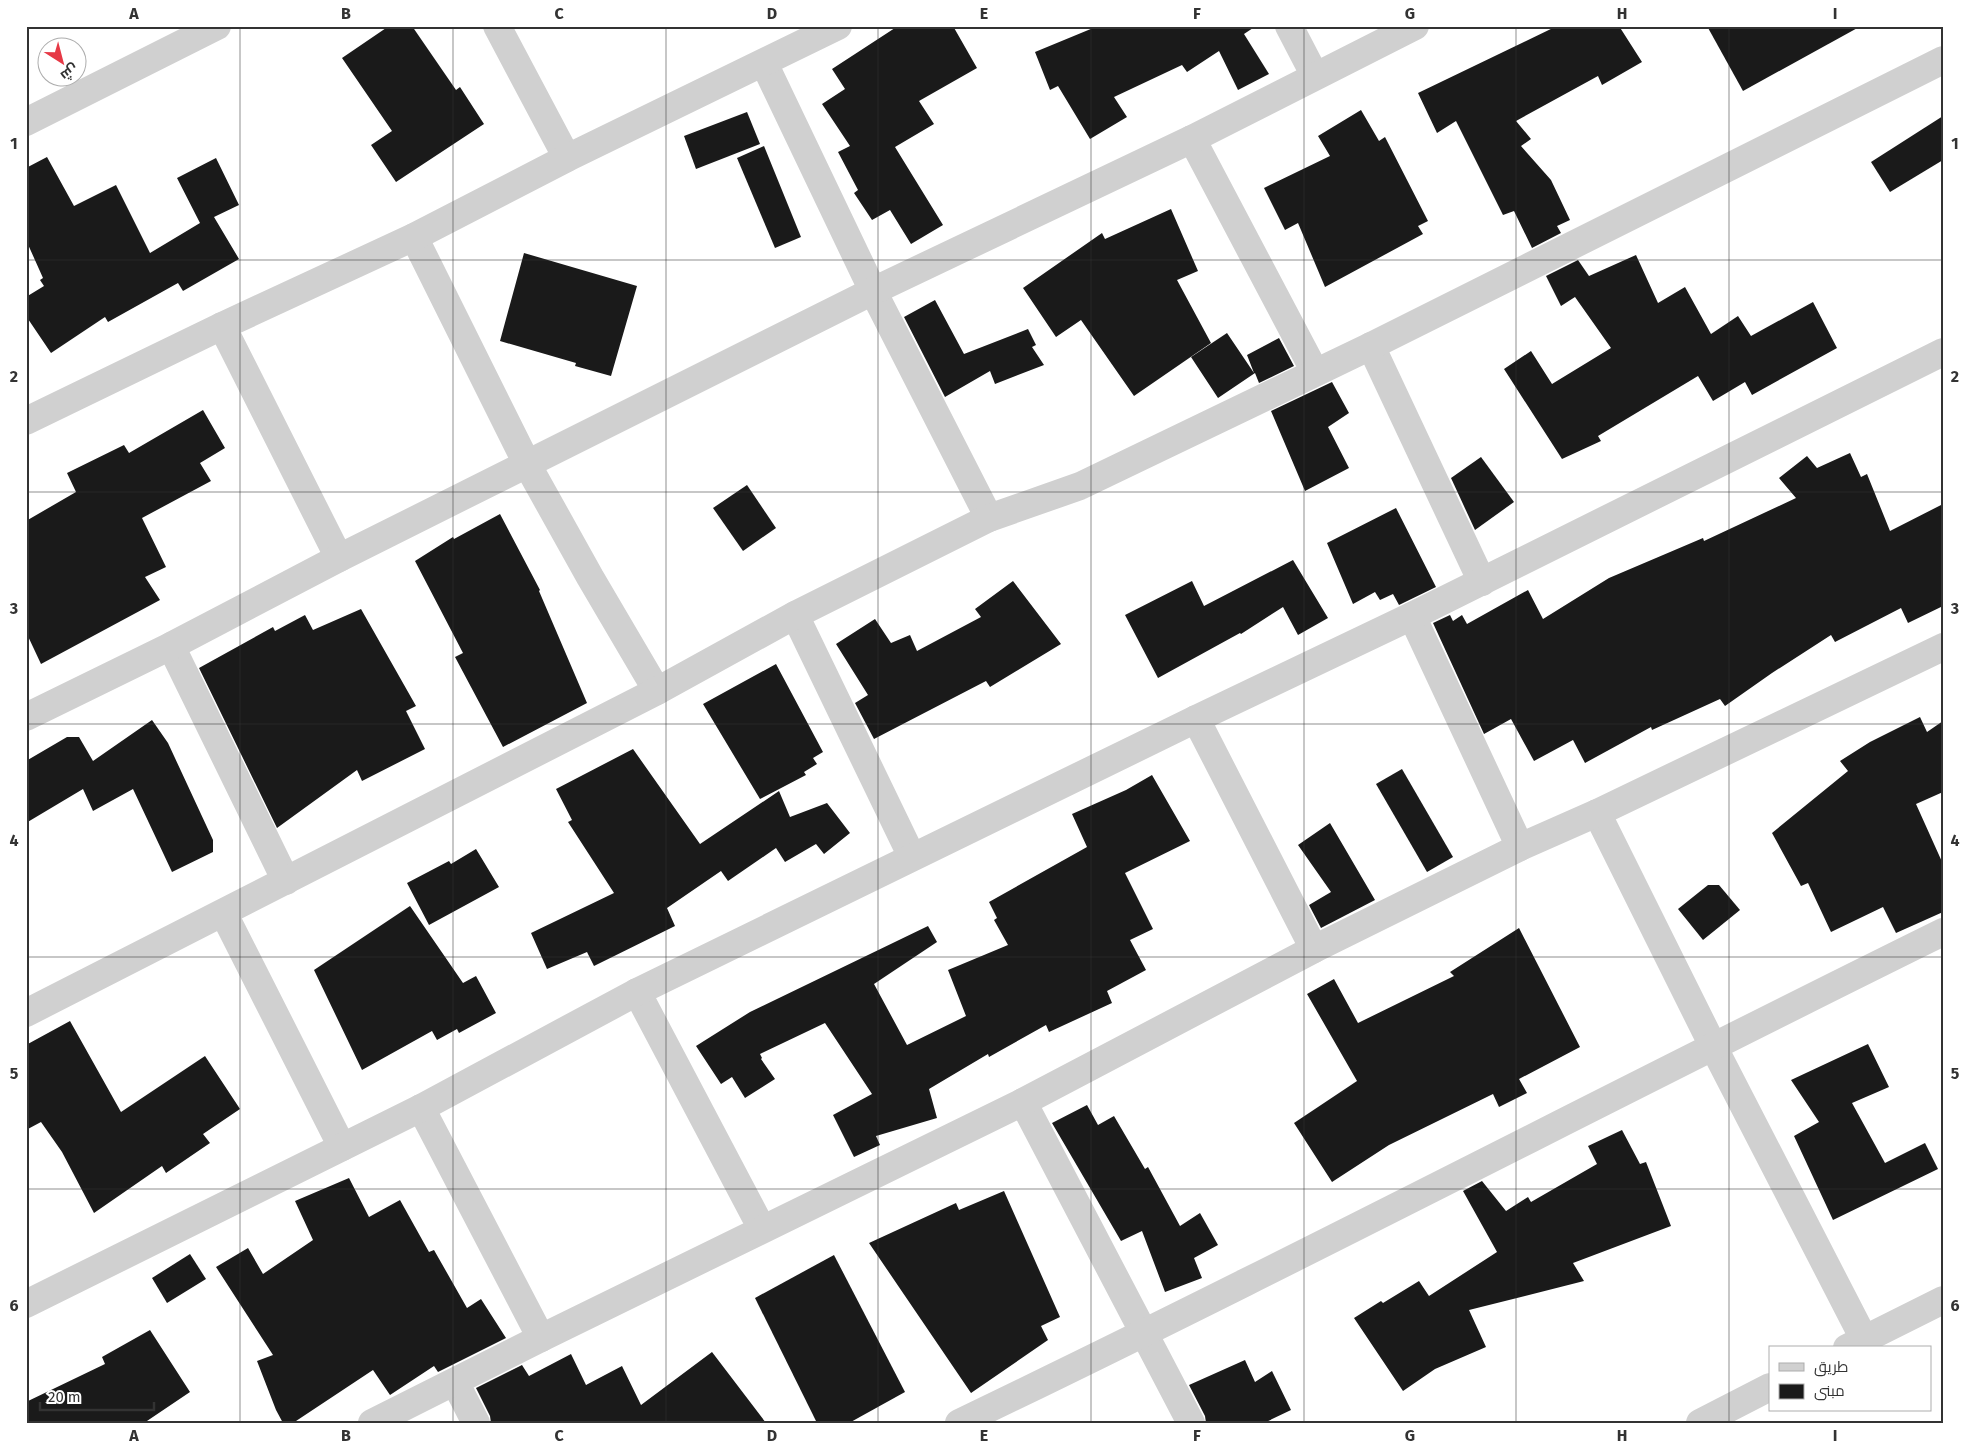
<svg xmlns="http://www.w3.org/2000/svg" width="1969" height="1449" font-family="'Fira Sans',Cairo,sans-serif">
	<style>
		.building { fill: #1a1a1a }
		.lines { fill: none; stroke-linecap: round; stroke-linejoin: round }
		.minor { stroke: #d0d0d0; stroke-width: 28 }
		.tertiary { stroke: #d0d0d0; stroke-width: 28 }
		.grid { fill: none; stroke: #333; stroke-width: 1; stroke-opacity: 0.55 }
		.neatline { fill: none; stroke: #333; stroke-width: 2 }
		.grid-label { font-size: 16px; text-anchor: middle; font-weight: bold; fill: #333 }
	</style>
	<rect width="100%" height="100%" fill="#fff"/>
	<g class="building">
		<polygon points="389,26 412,26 456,90 460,87 484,124 396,182 371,145 392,131 342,58"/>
		<polygon points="898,26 953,26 977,68 919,101 934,124 895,147 943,225 911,244 890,210 872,220 854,193 858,190 838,152 850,146 822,104 845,89 832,69"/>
		<polygon points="1098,26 1256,26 1244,34 1269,74 1238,90 1219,51 1187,72 1182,65 1114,97 1127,117 1090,139 1058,86 1050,90 1035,52"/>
		<polygon points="1557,26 1619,26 1642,62 1602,85 1598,76 1516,121 1531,139 1521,146 1551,180 1570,220 1557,226 1561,233 1532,248 1514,211 1503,215 1456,121 1437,133 1418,93"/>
		<polygon points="1707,26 1861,26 1743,91"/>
		<polygon points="1361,110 1379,141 1385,137 1428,221 1418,226 1423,234 1325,287 1298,223 1285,230 1264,188 1330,156 1318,136"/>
		<polygon points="747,112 760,144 696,169 684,136"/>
		<polygon points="1943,116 1943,160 1890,192 1871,162"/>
		<polygon points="764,146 801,237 775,248 737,158"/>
		<polygon points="47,157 74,206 116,185 150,253 200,223 177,178 216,158 239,205 214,217 239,259 183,291 178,283 108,322 105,317 51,353 26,316 26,297 44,286 40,280 43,278 26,240 26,168"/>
		<polygon points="1171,209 1198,271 1177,280 1211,343 1134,396 1081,320 1056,337 1023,288 1102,233 1105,239"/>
		<polygon points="524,253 637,286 611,376 575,366 576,363 500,341"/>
		<polygon points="1636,255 1658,303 1685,287 1711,334 1738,316 1751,336 1813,302 1837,348 1752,395 1745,382 1713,401 1698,376 1598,436 1601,441 1562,459 1504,369 1531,351 1552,384 1611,348 1575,297 1561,306 1546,276 1578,260 1589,276"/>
		<polygon points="935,300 964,354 1028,329 1036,345 1032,347 1044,365 995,384 990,371 945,397 904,317"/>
		<polygon points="1227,333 1254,373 1247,355 1279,338 1294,366 1259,383 1255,373 1218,398 1191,357"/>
		<polygon points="1332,382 1349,413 1328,427 1349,468 1305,491 1271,411"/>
		<polygon points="203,410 225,448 200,463 211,481 142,518 166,567 145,577 160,600 41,664 26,632 26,521 76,492 67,473 124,445 129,453"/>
		<polygon points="1850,453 1861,477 1867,474 1890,531 1943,504 1943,606 1908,623 1901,608 1835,642 1831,635 1772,673 1725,706 1720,699 1652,730 1651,727 1585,763 1573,740 1534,761 1511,719 1484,734 1433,623 1450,615 1453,621 1462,615 1467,624 1528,590 1543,619 1609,578 1703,538 1704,541 1796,498 1779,478 1807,456 1817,468"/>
		<polygon points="1481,457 1514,502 1475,530 1451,478"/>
		<polygon points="747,485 776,528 743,551 713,508"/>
		<polygon points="1396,508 1436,587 1399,605 1393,594 1380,600 1375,592 1353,604 1327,543"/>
		<polygon points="500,514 540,590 539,591 587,703 503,747 455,657 463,653 415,561 453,537 454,539"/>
		<polygon points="1293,560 1328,618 1298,635 1283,607 1241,634 1240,633 1158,678 1125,615 1192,581 1204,606"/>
		<polygon points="1013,581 1061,644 990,687 986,681 874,739 855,703 868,695 836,644 875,619 891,643 910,635 917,651 981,617 975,609"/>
		<polygon points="361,609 416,706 406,711 425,749 362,781 357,770 277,828 199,668 273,627 275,631 305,615 313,630"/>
		<polygon points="776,664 823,752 813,758 817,764 804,772 806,775 760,799 703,704"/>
		<polygon points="1920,717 1927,732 1943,721 1943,792 1916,804 1943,864 1943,912 1896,933 1883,907 1831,932 1808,883 1801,886 1772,833 1848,771 1840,761 1870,742"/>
		<polygon points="152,720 168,743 213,840 213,852 172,872 133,789 93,811 83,789 26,823 26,761 67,737 79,737 93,761"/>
		<polygon points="633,749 700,844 779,791 790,817 827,803 850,833 824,854 816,844 785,862 776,848 728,881 721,871 667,908 675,926 594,966 587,952 547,969 531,933 614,893 568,822 572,820 556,789"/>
		<polygon points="1402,769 1453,857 1427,872 1376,784"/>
		<polygon points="1152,775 1190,841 1125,873 1153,929 1130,940 1146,970 1107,991 1112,1003 1049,1032 1046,1025 989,1057 988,1054 929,1089 937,1118 876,1136 880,1145 854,1157 833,1115 872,1094 825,1023 760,1054 762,1058 761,1059 775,1079 745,1098 732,1077 721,1084 696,1046 750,1012 928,926 937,942 874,984 907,1045 966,1016 948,970 1008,945 994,920 997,918 989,902 1087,847 1072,814 1126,790"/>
		<polygon points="1330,823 1375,900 1321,928 1309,905 1331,892 1298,845"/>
		<polygon points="476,849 499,887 429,925 407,883 449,861 451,864"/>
		<polygon points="1708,885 1719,885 1740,910 1703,940 1678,909"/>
		<polygon points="410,906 463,983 476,976 496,1013 459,1033 457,1029 437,1040 432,1031 362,1070 314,970"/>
		<polygon points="1519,928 1580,1047 1519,1079 1527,1093 1499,1107 1493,1094 1389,1145 1332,1182 1294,1123 1357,1081 1307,994 1334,979 1358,1023 1454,976 1450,972"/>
		<polygon points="70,1021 121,1112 205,1056 240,1109 203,1134 210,1143 166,1173 162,1166 94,1213 62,1152 41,1122 26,1130 26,1045"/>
		<polygon points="1868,1044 1889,1087 1852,1103 1885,1163 1925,1143 1938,1169 1833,1220 1794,1136 1819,1122 1791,1080"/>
		<polygon points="1087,1105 1098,1125 1114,1116 1145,1169 1148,1167 1180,1226 1200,1213 1218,1245 1194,1258 1202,1278 1165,1292 1142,1231 1121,1241 1052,1123"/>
		<polygon points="1622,1130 1640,1164 1646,1162 1671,1226 1573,1263 1584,1281 1469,1310 1486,1347 1435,1369 1403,1391 1354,1318 1381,1301 1383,1303 1419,1281 1429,1296 1497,1252 1463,1191 1482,1181 1506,1211 1528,1197 1531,1202 1597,1164 1588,1146"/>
		<polygon points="349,1178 369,1217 400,1200 429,1252 434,1250 467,1308 481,1299 506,1338 438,1372 434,1366 390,1395 373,1370 293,1423 283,1423 276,1410 257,1361 273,1355 216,1267 248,1248 263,1274 313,1240 295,1201"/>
		<polygon points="1004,1191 1060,1317 1041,1326 1048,1340 971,1393 869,1243 956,1203 959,1210"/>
		<polygon points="190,1254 206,1279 167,1303 152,1278"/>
		<polygon points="834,1255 905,1392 849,1423 817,1423 755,1298"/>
		<polygon points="150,1330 190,1392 144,1423 26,1423 26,1402 105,1364 102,1357"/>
		<polygon points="712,1352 766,1423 491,1423 490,1416 476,1388 522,1365 529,1376 571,1354 586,1385 622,1366 641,1405"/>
		<polygon points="1245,1360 1255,1382 1272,1371 1291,1410 1264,1423 1206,1423 1205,1416 1189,1385"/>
	</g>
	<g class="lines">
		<g class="minor">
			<polyline points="497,26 567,158"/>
			<polyline points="1289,26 1315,76"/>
			<polyline points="764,63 873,291 989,518"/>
			<polyline points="26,122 217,26"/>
			<polyline points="1192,139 1315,372"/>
			<polyline points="414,237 527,464 590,577 657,691"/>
			<polyline points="222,326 339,558"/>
			<polyline points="1371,346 1482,582"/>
			<polyline points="26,421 222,326 414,237 567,158 838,26"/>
			<polyline points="795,615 912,857"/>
			<polyline points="1412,616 1520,847"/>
			<polyline points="171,646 286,881"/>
			<polyline points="26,717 171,646 339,558 873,291 1192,139 1415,26"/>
			<polyline points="1196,719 1314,949"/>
			<polyline points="1597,813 1713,1046 1864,1339"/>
			<polyline points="224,914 342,1147"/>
			<polyline points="637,992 762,1229"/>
			<polyline points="26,1013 657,691 795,615 989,518 1080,486 1371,346 1943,60"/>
			<polyline points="1023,1102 1191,1423"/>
			<polyline points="421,1108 541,1338"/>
			<polyline points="26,1304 421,1108 637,992 1196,719 1412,616 1943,352"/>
			<polyline points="455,1382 476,1423"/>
			<polyline points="372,1423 541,1338 1023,1102 1314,949 1520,847 1597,813 1943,647"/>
			<path d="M959 1423C1290 1264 1614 1094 1943 932"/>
		</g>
		<g class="tertiary">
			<polyline points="1847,1348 1943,1300"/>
			<polyline points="1700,1423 1770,1387"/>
		</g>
	</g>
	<path class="grid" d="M240 26V1423M453 26V1423M666 26V1423M878 26V1423M1091 26V1423M1304 26V1423M1516 26V1423M1729 26V1423M26 260H1943M26 492H1943M26 724H1943M26 957H1943M26 1189H1943"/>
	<rect width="1969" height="1449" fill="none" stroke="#ffffff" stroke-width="55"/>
	<rect x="1769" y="1346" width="162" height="65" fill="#ffffff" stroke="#adadad"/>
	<rect x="1779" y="1363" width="25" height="8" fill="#d0d0d0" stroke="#adadad"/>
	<text x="1814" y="1372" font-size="15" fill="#333333">طريق</text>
	<rect x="1779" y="1384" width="25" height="15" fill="#1a1a1a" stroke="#adadad"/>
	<text x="1814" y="1396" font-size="15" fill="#333333">مبنى</text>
	<g transform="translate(62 62) rotate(144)"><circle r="24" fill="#ffffff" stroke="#adadad"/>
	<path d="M0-4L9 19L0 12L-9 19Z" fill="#e63946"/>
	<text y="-8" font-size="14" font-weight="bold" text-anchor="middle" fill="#333333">ش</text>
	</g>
	<path d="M40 1402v8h114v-8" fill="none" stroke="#333333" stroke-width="2.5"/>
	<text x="48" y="1402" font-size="15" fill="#333333" stroke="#ffffff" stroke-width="4" paint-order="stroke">20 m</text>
	<rect x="28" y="28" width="1914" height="1394" class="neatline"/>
	<g class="grid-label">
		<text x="134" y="19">A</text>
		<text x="346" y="19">B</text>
		<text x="559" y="19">C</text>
		<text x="772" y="19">D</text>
		<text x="984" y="19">E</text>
		<text x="1197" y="19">F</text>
		<text x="1410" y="19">G</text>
		<text x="1622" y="19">H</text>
		<text x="1835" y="19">I</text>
		<text x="14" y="149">1</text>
		<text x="1955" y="149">1</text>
		<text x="14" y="382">2</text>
		<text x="1955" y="382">2</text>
		<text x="14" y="614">3</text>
		<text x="1955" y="614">3</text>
		<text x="14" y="846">4</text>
		<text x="1955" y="846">4</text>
		<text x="14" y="1079">5</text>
		<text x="1955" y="1079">5</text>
		<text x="14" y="1311">6</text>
		<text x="1955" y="1311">6</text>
		<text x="134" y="1441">A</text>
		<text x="346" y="1441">B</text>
		<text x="559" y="1441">C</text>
		<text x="772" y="1441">D</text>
		<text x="984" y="1441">E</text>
		<text x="1197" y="1441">F</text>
		<text x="1410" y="1441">G</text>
		<text x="1622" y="1441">H</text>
		<text x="1835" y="1441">I</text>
	</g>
</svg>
